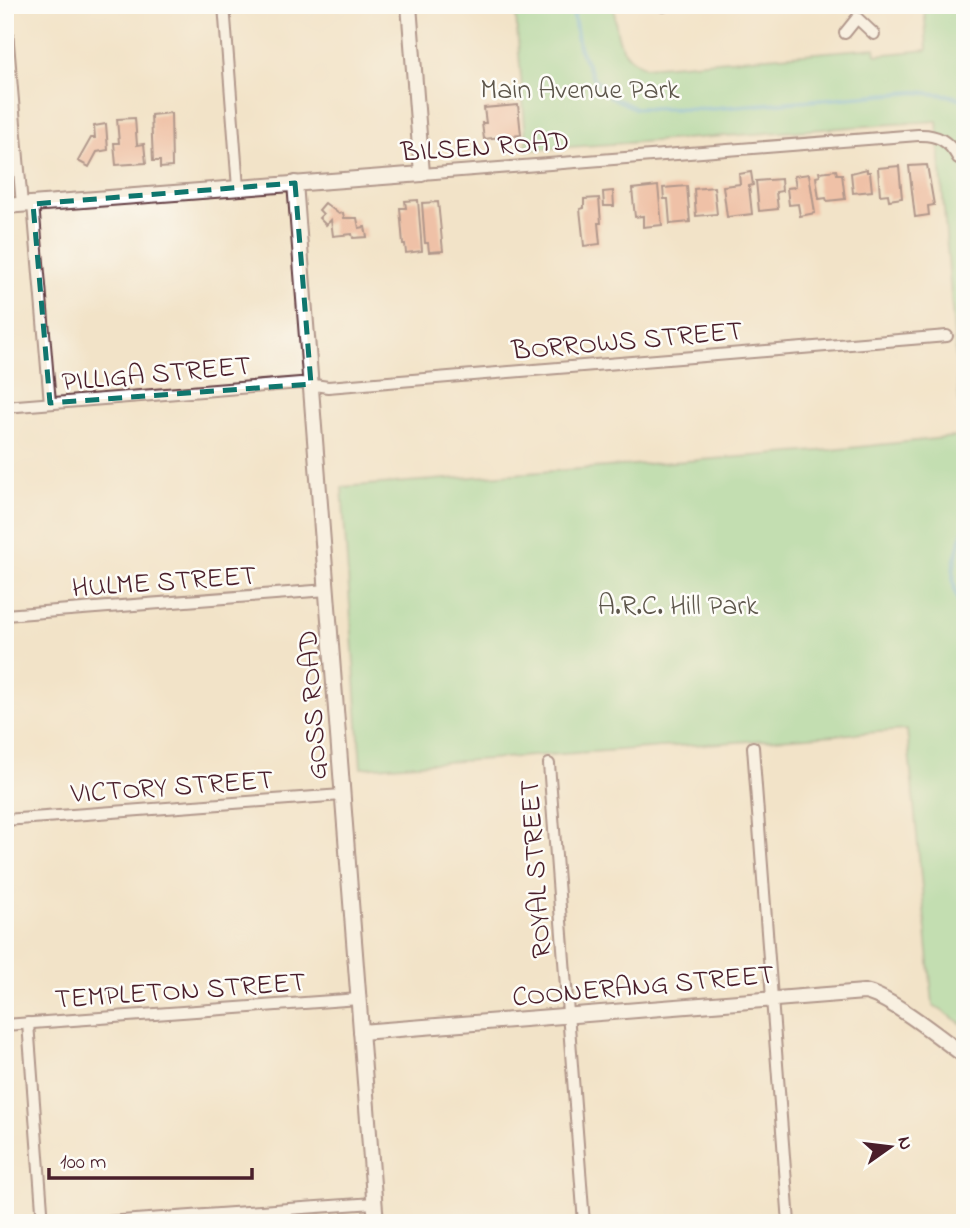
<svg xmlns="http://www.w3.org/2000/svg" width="970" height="1228" font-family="'Indie Flower',sans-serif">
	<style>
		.green { fill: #8ad795; stroke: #6a7b60; stroke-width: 2 }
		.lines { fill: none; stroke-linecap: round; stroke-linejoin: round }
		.stream { stroke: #56b1d4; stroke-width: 4.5 }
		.building { fill: #ec987f }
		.minor-casing { stroke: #633c43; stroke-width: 14 }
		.tertiary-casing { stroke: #633c43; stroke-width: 18 }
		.minor { stroke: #fff; stroke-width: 10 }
		.tertiary { stroke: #fff; stroke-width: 14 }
		.marked { fill: none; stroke: #0f766e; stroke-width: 5; stroke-dasharray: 14 9; stroke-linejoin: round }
		.labels { text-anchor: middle; stroke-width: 5; stroke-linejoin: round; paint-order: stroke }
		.park-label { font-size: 28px; fill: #5d564b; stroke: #fdfcf7 }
		.street-label { font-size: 28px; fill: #4a1f2b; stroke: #fdfcf7 }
	</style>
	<rect width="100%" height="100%" fill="#fdfcf7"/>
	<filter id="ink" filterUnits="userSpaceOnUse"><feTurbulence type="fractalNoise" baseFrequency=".0143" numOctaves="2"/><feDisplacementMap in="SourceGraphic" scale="14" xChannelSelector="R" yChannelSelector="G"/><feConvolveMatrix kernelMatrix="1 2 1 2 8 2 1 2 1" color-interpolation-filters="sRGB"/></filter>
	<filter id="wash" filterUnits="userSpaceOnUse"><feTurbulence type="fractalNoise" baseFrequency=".00686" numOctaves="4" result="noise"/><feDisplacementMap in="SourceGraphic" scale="28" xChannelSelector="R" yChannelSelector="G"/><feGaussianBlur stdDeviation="1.57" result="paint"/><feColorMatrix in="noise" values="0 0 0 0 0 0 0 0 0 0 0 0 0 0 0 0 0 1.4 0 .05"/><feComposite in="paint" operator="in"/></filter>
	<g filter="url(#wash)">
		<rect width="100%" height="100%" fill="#f2e3c8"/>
		<path class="green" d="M515 5H614C616 34 617 54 645 67L875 48 876 55 927 50 924 5H965V1026L933 1005 907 730 361 768 342 487 831 450 962 436 937 121 527 150Z"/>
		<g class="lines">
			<g class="stream">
				<polyline points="572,5 579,47 592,76 611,97 635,108 706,109 916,92 947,95 965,100"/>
				<path d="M965 528C953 560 946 583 965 614"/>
			</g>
		</g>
		<g id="blocks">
			<g class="building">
				<polygon points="518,105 521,135 484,139 482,123 486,123 484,108"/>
				<polygon points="171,113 172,167 160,168 160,161 153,161 151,115"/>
				<polygon points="135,118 137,145 144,144 146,163 116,165 114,143 119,143 117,119"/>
				<polygon points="106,124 108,150 97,152 89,167 78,161 91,138 95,138 94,126"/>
				<polygon points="927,165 934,205 928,206 929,215 915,217 909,166"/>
				<polygon points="899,166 902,198 889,200 888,194 880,195 878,168"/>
				<polygon points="867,169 867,172 870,172 872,191 853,193 851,173"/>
				<polygon points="836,170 837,174 842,174 845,199 827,201 826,198 819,199 816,177 820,176 819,172"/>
				<polygon points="751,172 753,185 749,186 752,214 727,217 723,186 740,184 739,174"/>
				<polygon points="809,174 815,213 800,216 798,204 789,205 787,188 796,187 794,176"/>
				<polygon points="781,179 782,191 776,192 778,209 759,211 756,181"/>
				<polygon points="658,186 662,225 643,227 643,216 635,217 632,189"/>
				<polygon points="687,186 690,222 670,224 668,199 664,199 663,188"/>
				<polygon points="714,187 717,214 696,216 694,189"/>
				<polygon points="613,191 614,206 604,206 603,192"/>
				<polygon points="599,198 601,223 598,223 600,244 584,246 580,209 584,208 584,199"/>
				<polygon points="418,200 422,251 406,253 405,244 403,244 400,208 406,208 405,201"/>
				<polygon points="438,202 443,251 429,252 428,243 425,243 422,203"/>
				<polygon points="325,203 339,214 343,213 344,218 357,218 359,228 365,227 367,237 353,238 352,234 333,236 331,220 326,225 319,218 323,214 319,210"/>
			</g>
		</g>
	</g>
	<g filter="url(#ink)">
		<use href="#blocks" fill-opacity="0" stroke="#633c43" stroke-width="2"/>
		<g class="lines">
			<defs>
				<g id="minor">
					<polyline points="224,5 238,188"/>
					<polyline points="663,6 666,5"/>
					<polyline points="5,8 22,205"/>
					<polyline points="845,33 857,18 874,34"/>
					<path d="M422 174 918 135C937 134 949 141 958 158"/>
					<polyline points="33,204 50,403"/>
					<polyline points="5,407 300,383 328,387 947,336"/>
					<polyline points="5,615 327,590"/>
					<polyline points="753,747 789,1223"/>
					<polyline points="549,764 584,1223"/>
					<polyline points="5,820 342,795"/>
					<polyline points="28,1023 43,1223"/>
					<polyline points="5,1025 359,999"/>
					<polyline points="93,1223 374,1203"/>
				</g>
				<g id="tertiary">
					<polyline points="295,183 376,1223"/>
					<polyline points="5,206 422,174 409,5"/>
					<path d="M361 1032 864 992C888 995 943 1040 965 1056"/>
				</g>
			</defs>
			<use href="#minor" class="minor-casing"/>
			<use href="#tertiary" class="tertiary-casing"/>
			<use href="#minor" class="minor"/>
			<use href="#tertiary" class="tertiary"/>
		</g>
	</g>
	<path d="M0 0H970V1228H0ZM295 183 311 384 50 403 33 204Z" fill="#f2e3c8" fill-opacity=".55" fill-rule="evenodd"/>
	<path class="marked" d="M295 183 311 384 50 403 33 204Z"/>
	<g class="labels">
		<g class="park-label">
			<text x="580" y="98">Main Avenue Park</text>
			<text x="678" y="614">A.R.C. Hill Park</text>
		</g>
		<g class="street-label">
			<text transform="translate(485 145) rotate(-4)" y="10">BILSEN ROAD</text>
			<text transform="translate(627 339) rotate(-5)" y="10">BORROWS STREET</text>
			<text transform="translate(156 372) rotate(-5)" y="10">PILLIGA STREET</text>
			<text transform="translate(164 580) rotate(-4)" y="10">HULME STREET</text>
			<text transform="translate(311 705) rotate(-94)" y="10">GOSS ROAD</text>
			<text transform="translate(172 785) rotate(-4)" y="10">VICTORY STREET</text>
			<text transform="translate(534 869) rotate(-94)" y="10">ROYAL STREET</text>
			<text transform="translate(643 984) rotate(-5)" y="10">COONERANG STREET</text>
			<text transform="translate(180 989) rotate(-4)" y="10">TEMPLETON STREET</text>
		</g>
	</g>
	<rect width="970" height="1228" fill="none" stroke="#fdfcf7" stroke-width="28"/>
	<g transform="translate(890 1147) rotate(76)" stroke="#fdfcf7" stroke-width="5" paint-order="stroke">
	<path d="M0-5L12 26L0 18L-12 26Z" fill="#4a1f2b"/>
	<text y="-10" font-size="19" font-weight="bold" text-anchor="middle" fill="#4a1f2b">N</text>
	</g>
	<path d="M49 1168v10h203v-10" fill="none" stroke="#4a1f2b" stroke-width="3.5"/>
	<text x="60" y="1168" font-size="21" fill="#4a1f2b" stroke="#fdfcf7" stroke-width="5" paint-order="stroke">100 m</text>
</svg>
